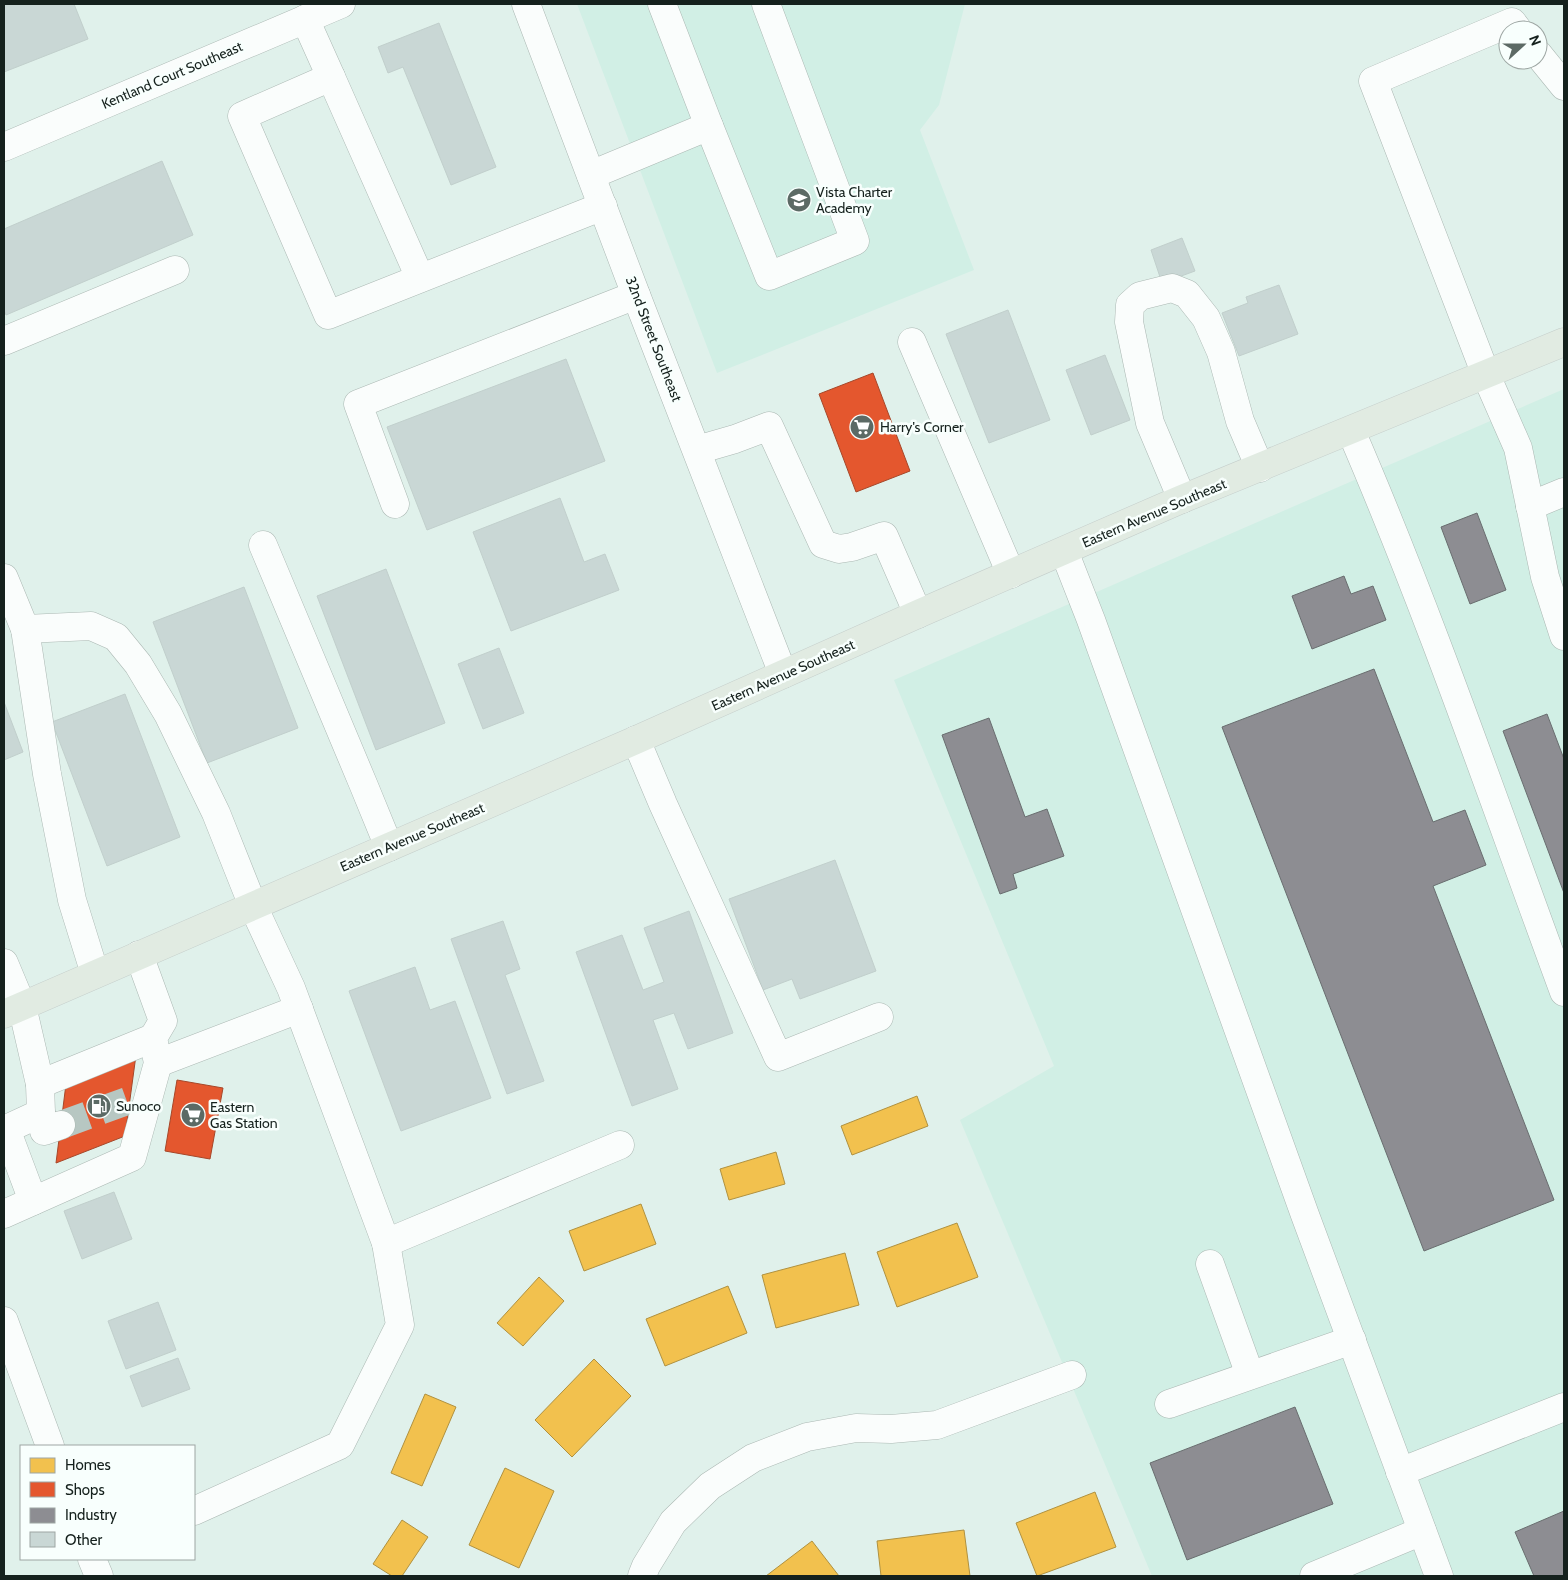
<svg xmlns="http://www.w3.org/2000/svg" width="1568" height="1580" font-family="Cabin,sans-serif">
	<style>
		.built { fill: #d1efe5 }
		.homes { fill: #f2c14e; stroke: #b0913f }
		.shops { fill: #e4572e; stroke: #a64729 }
		.industry { fill: #8d8d92; stroke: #696d6f }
		.building { fill: #c9d7d5; stroke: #c1cfcc }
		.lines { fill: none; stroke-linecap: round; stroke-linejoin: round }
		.minor-tunnel { stroke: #b7c7c2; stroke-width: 28; stroke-dasharray: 28 14; stroke-linecap: butt }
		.minor-casing { stroke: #abb8b3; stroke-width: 29 }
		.major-casing { stroke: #c5cecb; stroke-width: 29 }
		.minor { stroke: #fafdfc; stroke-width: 28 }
		.major { stroke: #e1ebe2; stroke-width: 28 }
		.labels { text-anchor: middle; stroke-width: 5; stroke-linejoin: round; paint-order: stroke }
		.street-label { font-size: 14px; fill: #15211d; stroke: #f8fffd }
		.poi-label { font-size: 14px; fill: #15211d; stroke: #f8fffd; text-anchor: start }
	</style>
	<rect width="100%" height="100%" fill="#e0f1eb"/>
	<g class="built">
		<polygon points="577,4 965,4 939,105 920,130 974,270 717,373"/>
		<polygon points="1564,389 1564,1576 1152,1576 960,1120 1054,1066 894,680"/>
	</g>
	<g class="homes">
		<polygon points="917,1096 928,1126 852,1155 841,1126"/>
		<polygon points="776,1152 785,1184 729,1200 720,1169"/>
		<polygon points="641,1204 656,1244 584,1271 569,1231"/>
		<polygon points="957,1223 978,1277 897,1307 877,1252"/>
		<polygon points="845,1253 859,1305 776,1328 762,1275"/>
		<polygon points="539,1277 564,1301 523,1346 497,1323"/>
		<polygon points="728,1286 747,1333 665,1366 646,1319"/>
		<polygon points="594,1359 631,1396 572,1457 535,1420"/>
		<polygon points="425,1394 456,1407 422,1486 391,1473"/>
		<polygon points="505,1468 554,1491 519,1568 469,1545"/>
		<polygon points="1095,1492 1116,1547 1037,1576 1016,1523"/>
		<polygon points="402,1520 428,1537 402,1576 392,1576 373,1564"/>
		<polygon points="964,1530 970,1576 881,1576 877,1541"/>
		<polygon points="812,1541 839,1576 766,1576"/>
	</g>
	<g class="shops">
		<polygon points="873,373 910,471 856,492 819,394"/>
		<polygon points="136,1055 125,1136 56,1163 66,1084"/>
		<polygon points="177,1080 223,1088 210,1159 165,1151"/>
	</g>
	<g class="industry">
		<polygon points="1477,513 1506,590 1470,604 1441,527"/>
		<polygon points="1344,576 1351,594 1373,586 1386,620 1312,649 1292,596"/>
		<polygon points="1374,669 1433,822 1465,810 1486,865 1433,886 1554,1200 1424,1251 1222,727"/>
		<polygon points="1547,714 1564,759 1564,893 1503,731"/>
		<polygon points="989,718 1025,817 1047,809 1064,856 1013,874 1017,888 1000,894 942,735"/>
		<polygon points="1295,1407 1333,1504 1187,1560 1150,1463"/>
		<polygon points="1564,1511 1564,1576 1534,1576 1515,1532"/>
	</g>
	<g class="building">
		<polygon points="4,4 74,4 88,39 4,72"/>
		<polygon points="439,23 496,167 451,185 403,67 388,73 378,47"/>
		<polygon points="162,161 193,235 6,315 4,310 4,229"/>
		<polygon points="1182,238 1195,271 1162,283 1151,250"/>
		<polygon points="1279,285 1298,334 1239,356 1222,313 1248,303 1246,297"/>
		<polygon points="1008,310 1050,420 989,443 946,334"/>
		<polygon points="1105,355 1130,420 1091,435 1066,370"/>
		<polygon points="566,359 605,461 427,530 387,427"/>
		<polygon points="560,498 584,562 605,554 619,590 511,631 473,532"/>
		<polygon points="386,569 445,723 376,750 317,596"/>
		<polygon points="244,587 298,728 207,763 153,622"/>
		<polygon points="499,648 524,713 483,729 458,664"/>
		<polygon points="125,694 180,837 107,866 52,722"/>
		<polygon points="4,702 23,752 4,760"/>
		<polygon points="835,860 876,971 800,999 792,979 763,990 729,899"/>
		<polygon points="689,911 733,1033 688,1049 674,1013 653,1020 678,1089 632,1106 576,952 622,935 643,990 664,982 644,928"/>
		<polygon points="503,921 520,969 505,975 544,1081 507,1094 451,939"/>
		<polygon points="415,967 430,1010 455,1001 491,1098 401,1131 349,991"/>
		<polygon points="114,1192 132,1239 82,1259 64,1211"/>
		<polygon points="158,1302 176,1350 126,1369 108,1321"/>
		<polygon points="178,1358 190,1389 142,1407 130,1376"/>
	</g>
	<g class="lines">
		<polyline class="minor-tunnel" points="61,1125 130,1100"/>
		<defs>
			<g id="minor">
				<polyline points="526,4 636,295 783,674"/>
				<polyline points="662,4 709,126"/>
				<polyline points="305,19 331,77 242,116 328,315 603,206"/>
				<polyline points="1518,30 1512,22 1373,81 1486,375 1518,448 1545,577 1564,636"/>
				<polyline points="1538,54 1564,86"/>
				<polyline points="331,77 420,278"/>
				<polyline points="4,147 341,4"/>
				<polyline points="591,175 709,126 769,276 855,241 766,4"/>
				<polyline points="4,341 175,270"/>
				<polyline points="912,342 1011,574"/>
				<path d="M1351 431C1430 614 1495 805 1564 992"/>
				<polyline points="697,450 735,439 769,426 823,544 839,549 852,547 884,536 918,614"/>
				<polyline points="1182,499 1150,423 1129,322 1130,305 1140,296 1172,288 1187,294 1206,318 1221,352 1240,421 1260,468"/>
				<polyline points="395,504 358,404 636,295"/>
				<polyline points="1530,506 1564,492"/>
				<polyline points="263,545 364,786 389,847"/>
				<polyline points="1064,551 1091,620 1305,1215 1439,1576"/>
				<polyline points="4,578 25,629 47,774 72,900 95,974"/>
				<polyline points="25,629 91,626 116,637 138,664 168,714 216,813 253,906 291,988 386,1243 620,1145"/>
				<polyline points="636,740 663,804 778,1057 879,1017"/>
				<polyline points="4,963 22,1006 40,1084 41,1113 4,1130"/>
				<polyline points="158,1063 299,1009"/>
				<polyline points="40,1084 153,1038"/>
				<polyline points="41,1113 44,1131 61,1125"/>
				<polyline points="6,1129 33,1201"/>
				<polyline points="4,1214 132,1157 158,1063 153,1038 163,1021 139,955"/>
				<polyline points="1210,1264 1250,1375"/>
				<polyline points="4,1321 50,1446"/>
				<polyline points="1169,1404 1352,1340"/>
				<polyline points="1400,1472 1564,1407"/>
				<polyline points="194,1511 340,1445 400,1325 386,1243"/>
				<polyline points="92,1559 99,1576"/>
				<polyline points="642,1576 646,1566 673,1522 710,1486 753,1458 807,1437 856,1428 891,1429 937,1425 1072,1375"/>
				<polyline points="1314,1576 1422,1531"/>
			</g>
			<polyline id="major" points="4,1014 636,740 918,614 1182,499 1564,342"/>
		</defs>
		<use href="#minor" class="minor-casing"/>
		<use href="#major" class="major-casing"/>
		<use href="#minor" class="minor"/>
		<use href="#major" class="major"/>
	</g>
	<defs>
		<symbol id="school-disc" viewBox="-11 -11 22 22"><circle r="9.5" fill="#5c6a65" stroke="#f8fffd"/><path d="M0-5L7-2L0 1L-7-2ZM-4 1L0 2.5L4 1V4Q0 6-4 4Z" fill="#fff"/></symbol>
		<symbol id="supermarket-disc" viewBox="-11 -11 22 22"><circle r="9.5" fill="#5c6a65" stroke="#f8fffd"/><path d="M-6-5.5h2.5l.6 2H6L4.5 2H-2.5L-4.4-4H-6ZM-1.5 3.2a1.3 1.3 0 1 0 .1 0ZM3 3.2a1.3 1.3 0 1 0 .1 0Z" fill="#fff"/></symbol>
		<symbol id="fuel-disc" viewBox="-11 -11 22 22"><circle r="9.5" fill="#5c6a65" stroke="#f8fffd"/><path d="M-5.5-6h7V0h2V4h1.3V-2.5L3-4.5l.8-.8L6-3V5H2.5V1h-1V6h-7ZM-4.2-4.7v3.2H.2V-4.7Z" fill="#fff"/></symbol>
	</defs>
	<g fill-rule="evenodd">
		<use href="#school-disc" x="785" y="186" width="28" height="28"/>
		<use href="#supermarket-disc" x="848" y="413" width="28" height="28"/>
		<use href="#fuel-disc" x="85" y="1092" width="28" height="28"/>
		<use href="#supermarket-disc" x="179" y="1101" width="28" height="28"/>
	</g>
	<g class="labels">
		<g class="street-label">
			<text transform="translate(172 75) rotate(-23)" y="5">Kentland Court Southeast</text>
			<text transform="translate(654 339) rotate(69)" y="5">32nd Street Southeast</text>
			<text transform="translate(1154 513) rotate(-23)" y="5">Eastern Avenue Southeast</text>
			<text transform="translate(783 675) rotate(-24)" y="5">Eastern Avenue Southeast</text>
			<text transform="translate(412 837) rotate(-23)" y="5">Eastern Avenue Southeast</text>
		</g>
		<g class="poi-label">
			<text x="816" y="197">Vista Charter<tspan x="816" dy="16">Academy</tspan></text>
			<text x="880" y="432">Harry's Corner</text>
			<text x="116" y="1111">Sunoco</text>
			<text x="210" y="1112">Eastern<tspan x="210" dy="16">Gas Station</tspan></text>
		</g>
	</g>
	<rect width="1568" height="1580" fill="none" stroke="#15211d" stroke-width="10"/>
	<rect x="20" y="1445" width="175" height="115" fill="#f8fffd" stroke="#9da6a3"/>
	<rect x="30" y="1458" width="25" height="15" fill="#f2c14e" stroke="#9da6a3"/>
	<text x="65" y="1470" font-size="15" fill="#15211d">Homes</text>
	<rect x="30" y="1482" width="25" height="15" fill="#e4572e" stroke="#9da6a3"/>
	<text x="65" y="1495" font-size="15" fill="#15211d">Shops</text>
	<rect x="30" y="1508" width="25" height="15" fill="#8d8d92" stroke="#9da6a3"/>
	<text x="65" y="1520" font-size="15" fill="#15211d">Industry</text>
	<rect x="30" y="1532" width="25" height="15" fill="#c9d7d5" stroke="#9da6a3"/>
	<text x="65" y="1545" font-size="15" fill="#15211d">Other</text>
	<g transform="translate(1523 45) rotate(69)"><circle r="24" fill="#f8fffd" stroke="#9da6a3"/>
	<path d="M0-4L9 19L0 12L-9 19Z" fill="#5c6a65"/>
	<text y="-8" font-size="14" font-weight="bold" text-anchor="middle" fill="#15211d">N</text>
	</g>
</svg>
